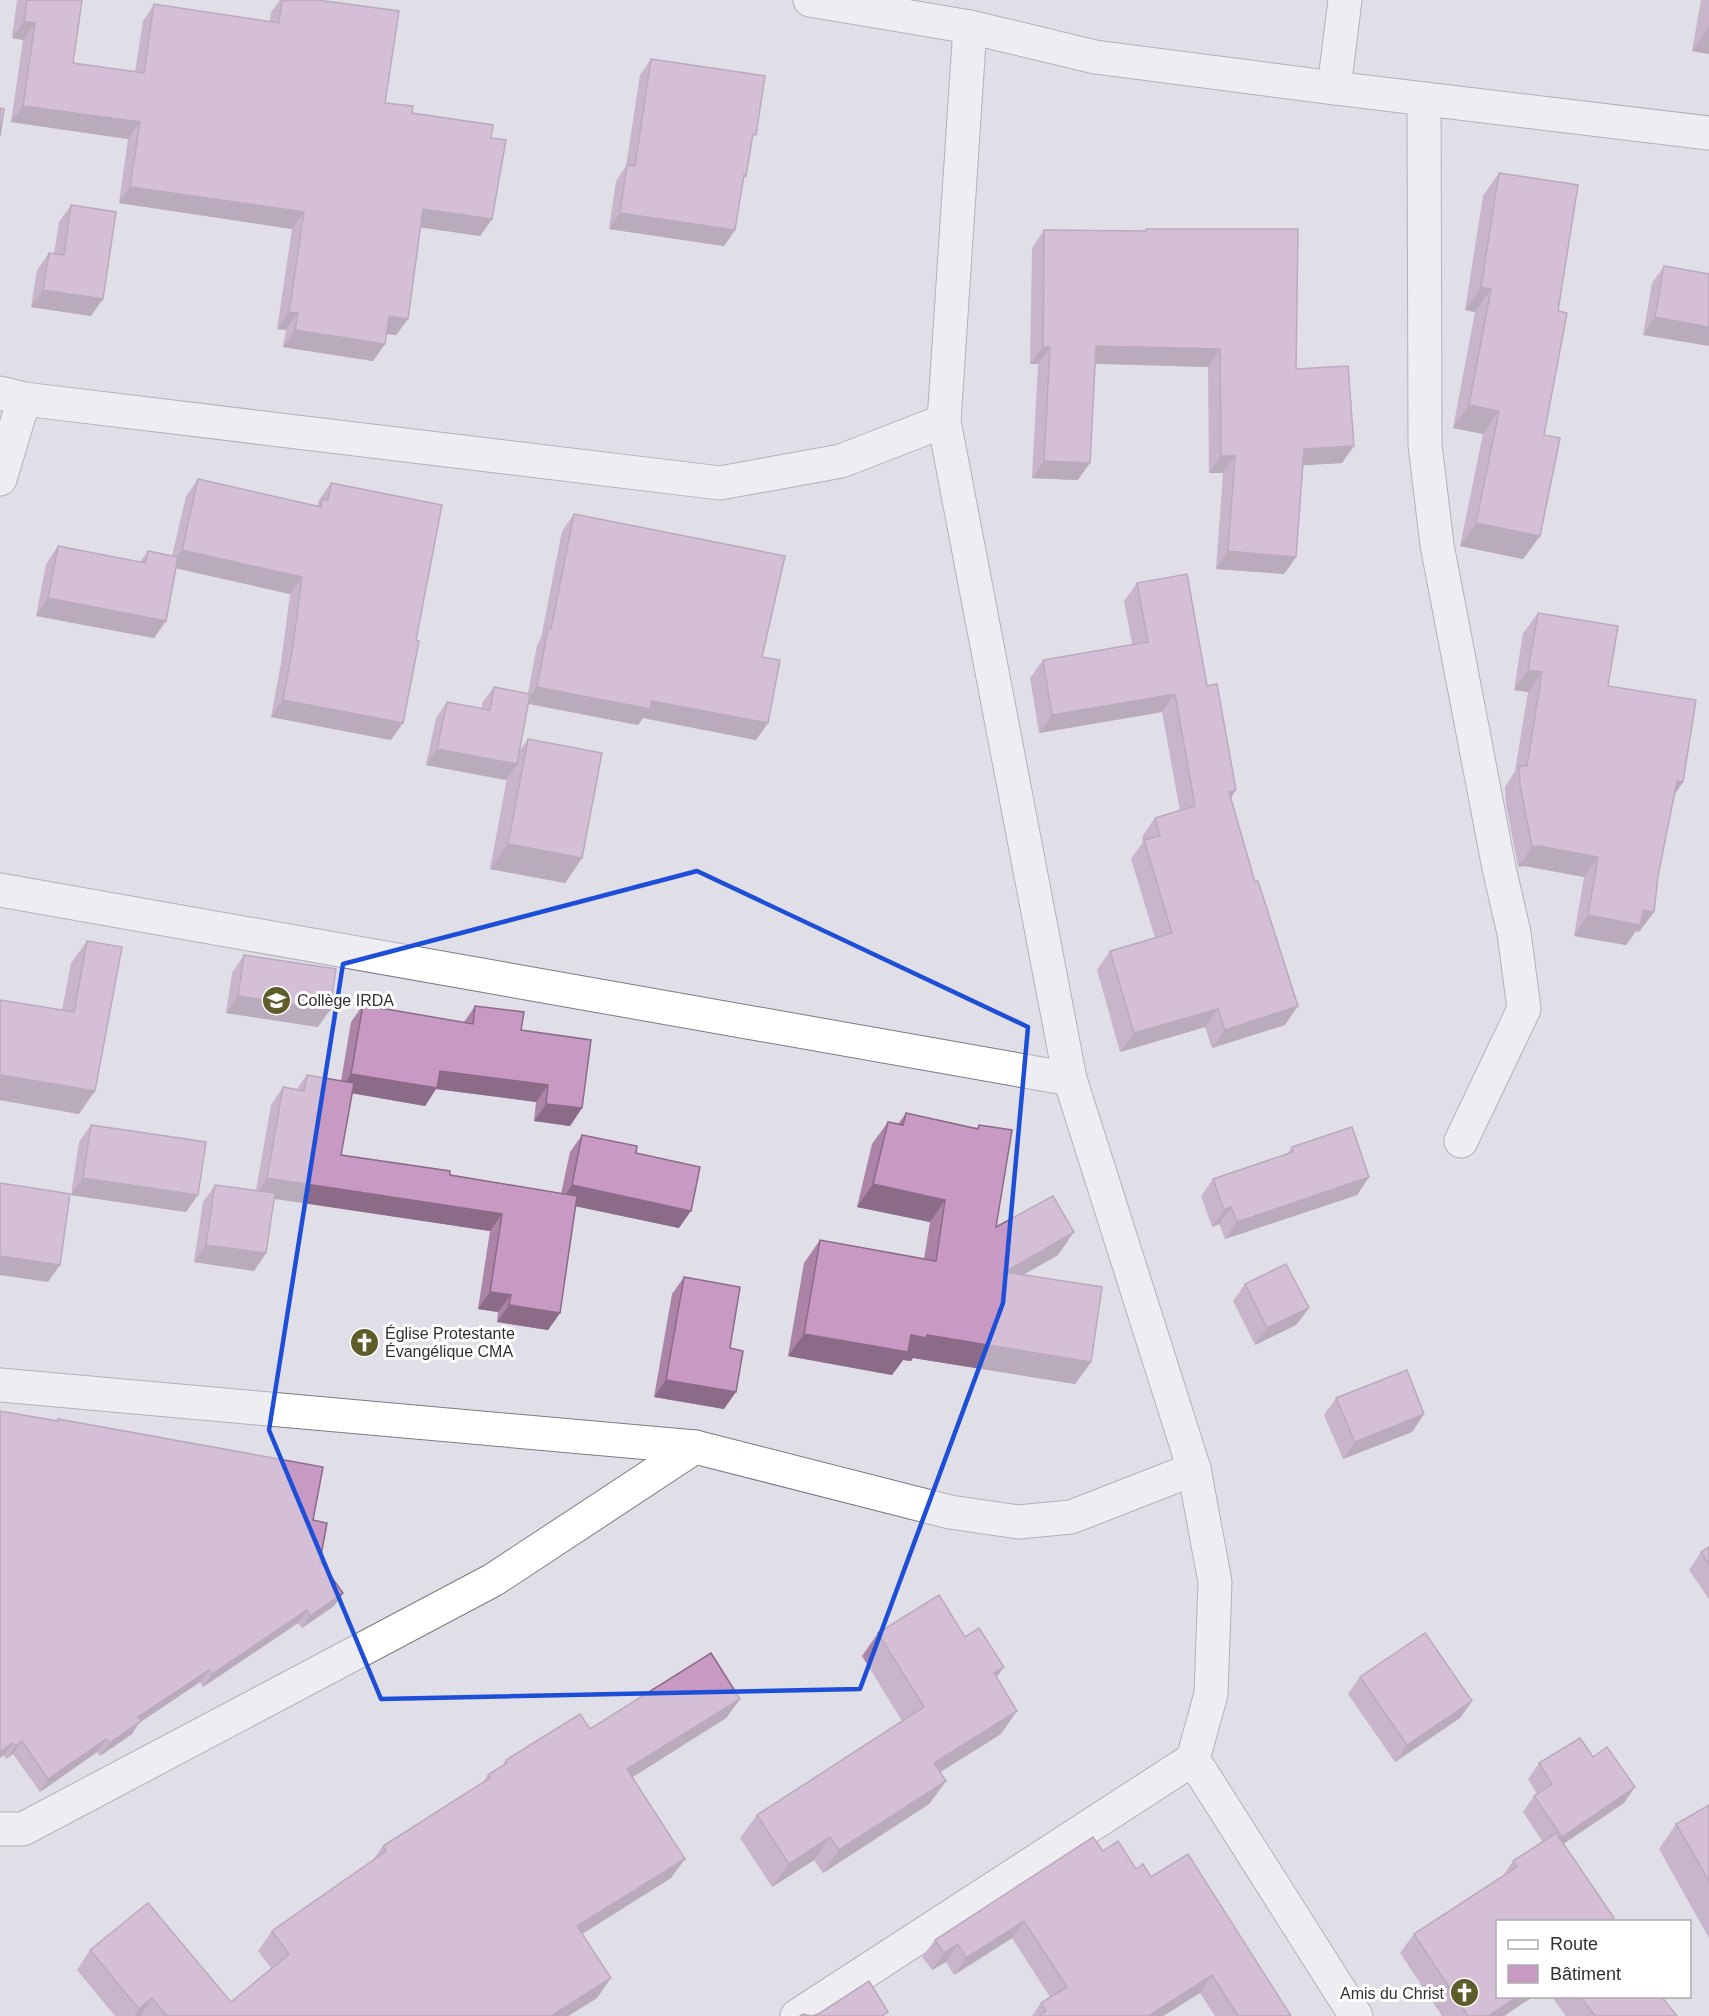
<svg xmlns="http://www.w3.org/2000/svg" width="1709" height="2016" font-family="Helvetica,sans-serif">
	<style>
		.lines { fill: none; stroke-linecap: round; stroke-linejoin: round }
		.minor-casing { stroke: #7c7a83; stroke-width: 35 }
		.minor { stroke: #fff; stroke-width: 33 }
		.wall { fill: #ab84a8 }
		.shaded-wall { fill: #8b6b88 }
		.building { fill: #c799c3; stroke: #8b6b88; stroke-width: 1.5 }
		.marked { fill: none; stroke: #1d4ed8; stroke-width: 4.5; stroke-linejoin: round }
		.labels { text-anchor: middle; stroke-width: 6; stroke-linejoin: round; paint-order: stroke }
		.poi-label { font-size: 16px; fill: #303033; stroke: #fff; text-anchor: start }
	</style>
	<rect width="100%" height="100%" fill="#e0dee7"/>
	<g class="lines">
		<defs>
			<g id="minor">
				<polyline points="810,0 970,27 1095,57 1334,88 1709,133"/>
				<polyline points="1334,88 1345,0"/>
				<polyline points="1424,99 1425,445 1437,545 1499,868 1514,933 1524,1009 1461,1141"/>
				<polyline points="0,393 24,399 720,483 841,461 944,421"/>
				<polyline points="0,479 24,399"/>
				<polyline points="0,890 1070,1079"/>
				<polyline points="0,1385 695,1447 950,1512 1018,1522 1071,1517 1194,1469"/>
				<polyline points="1193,1759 1356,2016"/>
				<polyline points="0,1829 23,1829 493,1580 695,1447"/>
				<polyline points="797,2016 1193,1759 1211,1694 1215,1582 1194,1469 1070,1079 944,421 970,27"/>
			</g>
		</defs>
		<use href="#minor" class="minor-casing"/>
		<use href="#minor" class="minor"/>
	</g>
	<g class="wall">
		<polygon points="17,0 82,0 73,63 135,72 143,21 154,4 270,22 271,12 280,0 317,0 385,103 412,113 491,138 492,219 480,236 420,227 408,319 396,335 386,334 385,344 373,361 283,347 286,330 277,329 292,229 119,203 128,139 11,122 23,40 12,38"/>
		<polygon points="1701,0 1709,0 1709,54 1692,51"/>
		<polygon points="651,59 752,142 746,176 743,181 735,230 724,246 609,229 616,181 626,166 640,75"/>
		<polygon points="1499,173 1558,311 1544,435 1540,536 1523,559 1460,546 1483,434 1453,428 1475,312 1465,310 1483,196"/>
		<polygon points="71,205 91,316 31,307 37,270 49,253 54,254 59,222"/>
		<polygon points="1146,229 1296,369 1342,463 1303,465 1296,557 1284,574 1216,569 1223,473 1209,473 1208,367 1095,364 1078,480 1032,478 1038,364 1030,364 1032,248 1044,230 1145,231"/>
		<polygon points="1664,266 1709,274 1643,335 1652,283"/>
		<polygon points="198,479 317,506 319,500 331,483 391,740 271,717 281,663 290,594 176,568 154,638 36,616 46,564 58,546 140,562 148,551 172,556 186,496"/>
		<polygon points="574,514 762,657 756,740 643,718 638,725 528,704 519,751 528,739 582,858 565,883 490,869 507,778 506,780 426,765 436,718 447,702 482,708 482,703 494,687 528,693 537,645 541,638 562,531"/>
		<polygon points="1137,583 1207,686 1236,790 1231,798 1285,1025 1212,1048 1205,1027 1120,1052 1097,970 1110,951 1155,938 1131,859 1143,842 1142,837 1155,818 1180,811 1162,712 1039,733 1030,678 1043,660 1132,644 1124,601"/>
		<polygon points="1538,613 1608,686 1674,795 1639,932 1636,931 1626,945 1574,936 1584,877 1525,866 1518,867 1506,805 1505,787 1515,771 1528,692 1514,690 1523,633"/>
		<polygon points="87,941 79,1114 0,1100 0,1000 62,1010 71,963"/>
		<polygon points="244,955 318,1027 226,1013 232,973"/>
		<polygon points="363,1005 464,1022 475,1006 521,1030 582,1108 570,1126 534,1121 536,1102 436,1089 425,1106 352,1093 341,1155 561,1194 570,1152 582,1135 636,1153 679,1228 576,1206 560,1313 548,1330 497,1322 498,1312 478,1309 490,1231 274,1198 266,1253 254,1271 194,1262 203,1202 215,1185 256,1190 271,1105 283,1087 296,1090 307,1075 341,1081 351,1022"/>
		<polygon points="906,1113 977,1128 979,1125 996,1227 1058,1255 1023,1275 1091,1362 1075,1384 913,1358 911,1361 903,1360 892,1375 788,1356 804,1263 820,1240 924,1259 930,1222 857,1207 872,1144 888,1122 898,1124"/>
		<polygon points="91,1125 186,1212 71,1195 79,1142"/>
		<polygon points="1292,1147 1369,1177 1357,1195 1225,1239 1219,1224 1212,1227 1201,1196 1213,1179 1287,1154"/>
		<polygon points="684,1277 730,1348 724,1409 654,1397 672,1294"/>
		<polygon points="1245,1284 1309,1308 1296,1325 1255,1345 1233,1301"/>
		<polygon points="1336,1398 1424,1414 1412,1432 1343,1459 1324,1415"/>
		<polygon points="0,1411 57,1421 58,1419 313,1520 320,1561 343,1593 334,1606 302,1628 298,1623 203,1687 200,1682 139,1723 132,1734 100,1756 97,1752 40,1792 13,1754 6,1759 4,1755 0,1758"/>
		<polygon points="1709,1547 1709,1599 1689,1570 1701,1552"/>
		<polygon points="878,1633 965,1637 996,1677 1001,1734 940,1772 946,1781 929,1804 823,1873 814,1860 772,1887 740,1838 757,1815 902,1721 862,1656"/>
		<polygon points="1360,1677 1472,1701 1460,1718 1395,1762 1348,1694"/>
		<polygon points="740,1699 726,1718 632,1777 671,1878 582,1934 597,1998 568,2016 115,2016 77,1970 90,1950 231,2002 272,1969 258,1951 272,1931 373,1860 383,1846 483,1782 488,1775 502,1766 506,1760 590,1729"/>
		<polygon points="1539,1763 1624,1803 1563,1844 1497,1922 1534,1996 1504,2016 1442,2016 1400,1953 1414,1934 1503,1876 1513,1861 1543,1842 1523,1812 1534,1796 1537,1794 1528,1779"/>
		<polygon points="1709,1805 1709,1938 1659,1849 1676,1824"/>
		<polygon points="1103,1851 1151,1877 1291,2016 1215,2016 1200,1993 1163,2016 1032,2016 1041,2003 1050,1997 1012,1938 954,1975 946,1962 932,1970 922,1957 935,1940"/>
		<polygon points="1551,1996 1661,1996 1677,2016 1566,2016"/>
	</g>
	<g class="shaded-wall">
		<polygon points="24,21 35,23 23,40 12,38"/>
		<polygon points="1709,27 1709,54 1692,51"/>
		<polygon points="23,106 140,122 128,139 11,122"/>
		<polygon points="130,187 304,212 292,229 119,203"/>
		<polygon points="423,209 492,219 480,236 411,226"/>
		<polygon points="620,213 735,230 724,246 609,229"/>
		<polygon points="1481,287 1491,289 1475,312 1465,310"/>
		<polygon points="43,290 103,299 91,316 31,307"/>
		<polygon points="289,312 298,313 286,330 277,329"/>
		<polygon points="389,316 408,319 396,335 378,333"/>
		<polygon points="1655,317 1709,327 1709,346 1643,335"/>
		<polygon points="295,330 385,344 373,361 283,347"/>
		<polygon points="1096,346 1220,349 1208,367 1084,363"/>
		<polygon points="1043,347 1050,347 1038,364 1030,364"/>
		<polygon points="1469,405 1499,411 1483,434 1453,428"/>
		<polygon points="1354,446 1342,463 1292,466 1304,449"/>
		<polygon points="1221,456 1235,456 1223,473 1209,473"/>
		<polygon points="1044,461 1090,463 1078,480 1032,478"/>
		<polygon points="1476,523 1540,536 1523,559 1460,546"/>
		<polygon points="182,550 302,577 290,594 170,567"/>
		<polygon points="1228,551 1296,557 1284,574 1216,569"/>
		<polygon points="48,598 166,621 154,638 36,616"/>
		<polygon points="1528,670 1542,672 1528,692 1514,690"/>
		<polygon points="537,687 651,701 768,723 756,740 643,718 638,725 526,703"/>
		<polygon points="1175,694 1162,712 1039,733 1052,715"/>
		<polygon points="283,700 403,723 391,740 271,717"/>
		<polygon points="437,749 517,764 506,780 426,765"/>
		<polygon points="1677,781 1683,782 1669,803"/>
		<polygon points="1236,790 1223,809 1229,792"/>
		<polygon points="508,844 582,858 565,883 490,869"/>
		<polygon points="1539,846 1598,857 1584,877 1525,866 1518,867 1532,847"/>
		<polygon points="1643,910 1654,912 1639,932 1636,931 1626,945 1574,936 1588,915"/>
		<polygon points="238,996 330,1010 318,1027 226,1013"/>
		<polygon points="1298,1006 1285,1025 1212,1048 1225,1030"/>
		<polygon points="1218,1009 1205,1027 1120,1052 1134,1033"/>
		<polygon points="440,1071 548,1085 536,1102 436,1089 425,1106 339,1091 351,1074"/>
		<polygon points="0,1075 95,1091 79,1114 0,1100"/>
		<polygon points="546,1104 582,1108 570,1126 534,1121"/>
		<polygon points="1369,1177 1357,1195 1225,1239 1237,1222"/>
		<polygon points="83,1178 198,1195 186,1212 71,1195"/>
		<polygon points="267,1178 502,1214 490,1231 255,1196"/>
		<polygon points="873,1184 945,1200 930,1222 857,1207"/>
		<polygon points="572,1185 691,1211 679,1228 560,1203"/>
		<polygon points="1231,1207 1219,1224 1212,1227 1224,1210"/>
		<polygon points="1074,1232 1058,1255 989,1294 1005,1272"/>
		<polygon points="206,1245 266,1253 254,1271 194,1262"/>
		<polygon points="0,1256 60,1265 48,1282 0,1275"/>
		<polygon points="490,1292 511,1295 498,1312 478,1309"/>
		<polygon points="509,1305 560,1313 548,1330 497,1322"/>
		<polygon points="1309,1308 1296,1325 1255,1345 1267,1328"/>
		<polygon points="804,1334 927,1335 1091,1362 1075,1384 913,1358 911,1361 903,1360 892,1375 788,1356"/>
		<polygon points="666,1380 736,1392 724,1409 654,1397"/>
		<polygon points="1424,1414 1412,1432 1343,1459 1355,1442"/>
		<polygon points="343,1593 334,1606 302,1628 310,1616"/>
		<polygon points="307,1610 298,1623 203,1687 212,1674"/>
		<polygon points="1004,1667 987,1691 994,1673"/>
		<polygon points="209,1670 200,1682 139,1723 132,1734 100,1756 109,1743 138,1717"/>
		<polygon points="740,1699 726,1718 614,1789 627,1769"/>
		<polygon points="1472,1701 1460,1718 1395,1762 1407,1745"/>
		<polygon points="1017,1711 1001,1734 918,1786 934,1763"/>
		<polygon points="106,1739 97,1752 40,1792 48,1779"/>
		<polygon points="22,1741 13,1754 6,1759 15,1746"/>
		<polygon points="13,1743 4,1755 0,1758 0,1752"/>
		<polygon points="946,1781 929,1804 823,1873 839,1850"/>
		<polygon points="1635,1787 1624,1803 1550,1853 1562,1837"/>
		<polygon points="830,1837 814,1860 772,1887 789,1864"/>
		<polygon points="685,1859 671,1878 563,1946 577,1926"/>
		<polygon points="1024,1921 1012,1938 954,1975 966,1958"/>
		<polygon points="958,1944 946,1962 932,1970 944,1953"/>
		<polygon points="1212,1975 1200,1993 1163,2016 1149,2016"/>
		<polygon points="611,1978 597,1998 568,2016 551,2016"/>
		<polygon points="1518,1996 1534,1996 1504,2016 1488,2016"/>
		<polygon points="152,1998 140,2016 134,2016 139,2009"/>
	</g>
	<g class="building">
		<polygon points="27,0 82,0 73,63 144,73 154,4 279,23 282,0 317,0 399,11 385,103 413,106 412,113 493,125 491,138 506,140 492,219 423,209 408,319 389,316 385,344 295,330 298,313 289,312 304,212 130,187 140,122 23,106 35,23 24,21"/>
		<polygon points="651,59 765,76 756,135 753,134 746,176 744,175 735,230 620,213 627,165 635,166"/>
		<polygon points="0,108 4,109 0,136"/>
		<polygon points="1499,173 1578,185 1558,311 1567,313 1544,435 1560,438 1540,536 1476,523 1499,411 1469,405 1491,289 1481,287"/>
		<polygon points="71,205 116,212 103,299 43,290 49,253 64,255"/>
		<polygon points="1146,229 1298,229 1296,369 1348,366 1354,446 1304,449 1296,557 1228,551 1235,456 1221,456 1220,349 1096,346 1090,463 1044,461 1050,347 1043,347 1044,230 1146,231"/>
		<polygon points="1664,266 1709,274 1709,327 1655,317"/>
		<polygon points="198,479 321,507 322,499 328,500 331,483 442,505 416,640 419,641 403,723 283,700 293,646 302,577 182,550"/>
		<polygon points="574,514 785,556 762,657 780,660 768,723 651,701 650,709 537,687 548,628 551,629"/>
		<polygon points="58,546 145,563 148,551 178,557 166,621 48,598"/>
		<polygon points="1187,574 1207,686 1217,684 1236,790 1229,792 1255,882 1258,881 1298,1006 1225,1030 1218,1009 1134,1033 1110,951 1172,933 1144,840 1160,836 1155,818 1195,806 1175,694 1052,715 1043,660 1148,642 1137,583"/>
		<polygon points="1538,613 1618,626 1608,686 1696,700 1683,782 1677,781 1658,876 1654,912 1643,910 1640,925 1588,915 1598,857 1539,846 1532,847 1520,785 1519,766 1527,766 1542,672 1528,670"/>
		<polygon points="494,687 530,694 517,764 437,749 447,702 490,710"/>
		<polygon points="528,739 602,753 582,858 508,844"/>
		<polygon points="87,941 122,947 95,1091 0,1075 0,1000 74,1012"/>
		<polygon points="244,955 336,969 330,1010 238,996"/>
		<polygon points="363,1005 473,1024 475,1006 524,1012 521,1030 591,1040 582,1108 546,1104 548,1085 440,1071 437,1088 351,1074"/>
		<polygon points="307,1075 354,1083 341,1155 450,1171 450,1175 577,1196 560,1313 509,1305 511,1295 490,1292 502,1214 267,1178 283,1087 304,1091"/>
		<polygon points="906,1113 978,1129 979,1125 1012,1130 996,1227 1053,1196 1074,1232 1005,1272 1102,1287 1091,1362 927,1335 927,1338 911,1335 908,1352 804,1334 820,1240 936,1261 945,1200 873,1184 888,1122 903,1125"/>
		<polygon points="91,1125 206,1142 198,1195 83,1178"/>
		<polygon points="1352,1127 1369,1177 1237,1222 1231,1207 1224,1210 1213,1179 1293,1152 1292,1147"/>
		<polygon points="582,1135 637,1146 636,1153 700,1167 691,1211 572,1185"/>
		<polygon points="0,1183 70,1194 60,1265 0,1256"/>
		<polygon points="215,1185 275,1193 266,1253 206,1245"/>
		<polygon points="1286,1264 1309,1308 1267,1328 1245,1284"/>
		<polygon points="684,1277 740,1287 730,1348 743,1351 736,1392 666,1380"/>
		<polygon points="1407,1370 1424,1414 1355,1442 1336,1398"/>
		<polygon points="0,1411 58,1421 58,1419 323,1467 313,1520 327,1523 320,1561 343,1593 310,1616 307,1610 212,1674 209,1670 138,1717 141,1721 109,1743 106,1739 48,1779 22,1741 15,1746 13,1743 0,1752"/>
		<polygon points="1709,1547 1709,1564 1701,1552"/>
		<polygon points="939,1595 965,1637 979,1628 1004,1667 994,1673 1017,1711 934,1763 946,1781 839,1850 830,1837 789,1864 757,1815 924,1707 878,1633"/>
		<polygon points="1425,1633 1472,1701 1407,1745 1360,1677"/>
		<polygon points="711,1653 740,1699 627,1769 685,1859 577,1926 611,1978 551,2016 167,2016 152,1998 139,2009 90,1950 148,1903 231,2002 289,1954 272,1931 386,1851 383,1846 490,1778 488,1775 507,1763 506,1760 580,1714 590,1729"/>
		<polygon points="1580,1738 1593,1757 1607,1747 1635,1787 1562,1837 1534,1796 1552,1784 1539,1763"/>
		<polygon points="1709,1805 1709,1881 1676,1824"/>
		<polygon points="1556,1833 1614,1918 1610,1922 1497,1922 1497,1996 1518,1996 1488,2016 1468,2016 1414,1934 1517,1867 1513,1861"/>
		<polygon points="1093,1837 1103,1851 1118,1841 1136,1869 1143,1864 1151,1877 1188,1854 1291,2016 1238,2016 1212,1975 1150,2015 1151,2016 1038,2016 1046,2011 1041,2003 1067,1987 1024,1921 966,1958 958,1944 944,1953 935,1940"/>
		<polygon points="869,1981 888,2012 882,2016 800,2016 803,2014 812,2016 820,2013"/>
		<polygon points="1580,1996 1661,1996 1677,2016 1595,2016"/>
	</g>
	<path d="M0 0H1709V2016H0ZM697 871 1028 1027 1003 1303 860 1689 381 1699 269 1430 343 964Z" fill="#e0dee7" fill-opacity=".55" fill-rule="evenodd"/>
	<path class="marked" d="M697 871 1028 1027 1003 1303 860 1689 381 1699 269 1430 343 964Z"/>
	<defs>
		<symbol id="school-disc" viewBox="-11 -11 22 22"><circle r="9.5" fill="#5e5d2a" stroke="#fff"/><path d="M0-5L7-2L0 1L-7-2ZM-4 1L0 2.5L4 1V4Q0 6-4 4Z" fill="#fff"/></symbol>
		<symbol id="church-disc" viewBox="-11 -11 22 22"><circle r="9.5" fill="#5e5d2a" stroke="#fff"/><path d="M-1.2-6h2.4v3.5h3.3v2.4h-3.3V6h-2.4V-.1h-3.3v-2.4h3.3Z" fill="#fff"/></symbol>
	</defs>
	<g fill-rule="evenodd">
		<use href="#school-disc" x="260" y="984" width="33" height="33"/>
		<use href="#church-disc" x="348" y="1326" width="33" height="33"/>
		<use href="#church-disc" x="1448" y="1976" width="33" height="33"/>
	</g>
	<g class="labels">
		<g class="poi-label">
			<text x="297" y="1006">Collège IRDA</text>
			<text x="385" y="1339">Église Protestante<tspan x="385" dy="18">Évangélique CMA</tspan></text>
			<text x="1444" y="1999" text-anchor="end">Amis du Christ</text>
		</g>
	</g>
	<rect x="1496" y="1920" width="195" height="78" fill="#ffffff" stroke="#acacad" stroke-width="1.5"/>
	<rect x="1508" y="1940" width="30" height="9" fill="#ffffff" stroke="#acacad" stroke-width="1.5"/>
	<text x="1550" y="1950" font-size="18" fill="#303033">Route</text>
	<rect x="1508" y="1965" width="30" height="18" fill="#c799c3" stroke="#acacad" stroke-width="1.5"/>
	<text x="1550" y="1980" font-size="18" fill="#303033">Bâtiment</text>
</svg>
